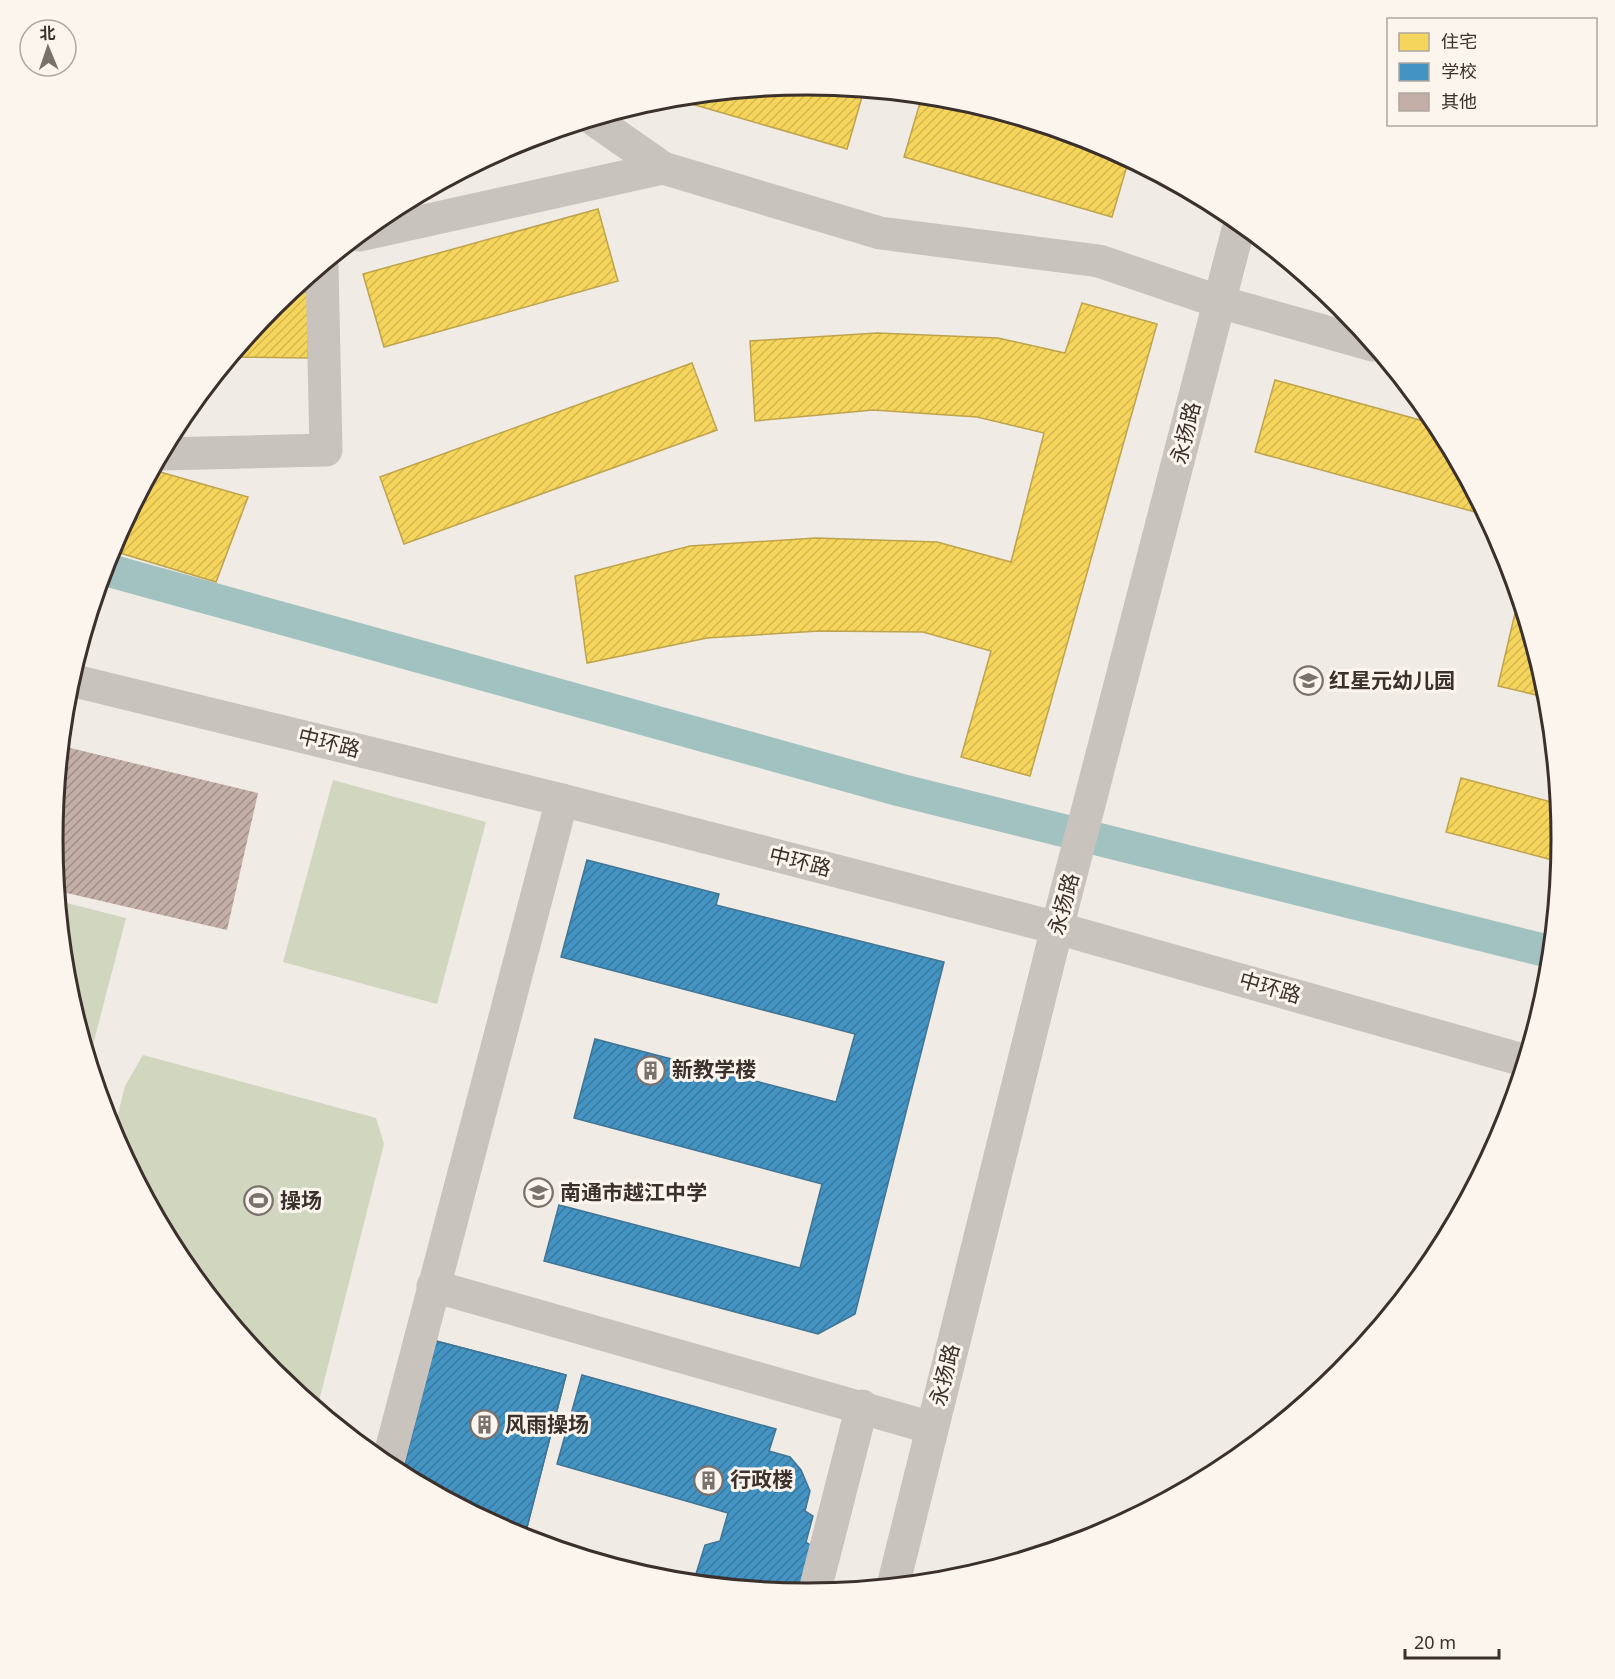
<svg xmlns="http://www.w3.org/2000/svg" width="1615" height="1679" font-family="'Noto Sans','Noto Sans SC',sans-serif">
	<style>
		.green { fill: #d1d6bf }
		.homes { fill: url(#homes-hatch); stroke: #bea44d; stroke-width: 1.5 }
		.schools { fill: url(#schools-hatch); stroke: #417595; stroke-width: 1.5 }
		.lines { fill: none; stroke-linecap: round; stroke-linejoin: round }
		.canal { stroke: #a1c2c1; stroke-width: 33 }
		.building { fill: url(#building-hatch) }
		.minor { stroke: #c9c3be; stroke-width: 33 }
		.labels { text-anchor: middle; stroke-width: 6; stroke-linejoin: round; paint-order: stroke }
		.street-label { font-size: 21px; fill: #3b302b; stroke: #fbf5ee }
		.poi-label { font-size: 21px; font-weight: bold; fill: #3b302b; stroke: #fbf5ee; text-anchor: start }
		.rim { fill: none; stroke: #3b302b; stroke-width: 3 }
	</style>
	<defs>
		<pattern id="homes-hatch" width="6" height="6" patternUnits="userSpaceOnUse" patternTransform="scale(1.5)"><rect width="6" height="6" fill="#f6d55c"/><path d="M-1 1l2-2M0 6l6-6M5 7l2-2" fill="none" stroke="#d4b750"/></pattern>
		<pattern id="schools-hatch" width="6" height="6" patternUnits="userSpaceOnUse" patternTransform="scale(1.5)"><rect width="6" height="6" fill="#4393c3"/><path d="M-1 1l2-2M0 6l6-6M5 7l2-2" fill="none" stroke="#39789f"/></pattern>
		<pattern id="building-hatch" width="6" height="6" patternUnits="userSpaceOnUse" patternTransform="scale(1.5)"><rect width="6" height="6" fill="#c3afa7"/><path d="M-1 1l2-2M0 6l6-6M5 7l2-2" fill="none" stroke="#a08f88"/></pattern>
	</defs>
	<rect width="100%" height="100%" fill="#f0ebe5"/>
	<g class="green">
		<polygon points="333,780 486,822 437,1004 283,962"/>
		<polygon points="59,901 126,918 89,1060 67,986"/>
		<polygon points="143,1055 376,1118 384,1144 317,1409 273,1373 180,1259 113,1134 125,1086"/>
	</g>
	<g class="homes">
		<polygon points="808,85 864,90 847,149 671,98"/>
		<polygon points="922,96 955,99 1097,142 1129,159 1112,217 904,157"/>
		<polygon points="598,209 618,281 384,347 363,274"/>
		<polygon points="291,292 308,292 308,358 231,357 274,305"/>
		<polygon points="1082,303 1157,324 1030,776 961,757 991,651 923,632 820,631 707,638 587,663 575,576 690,546 816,538 937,542 1011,562 1044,433 977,417 873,410 755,421 750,341 877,333 998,338 1065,353"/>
		<polygon points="692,363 717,430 404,544 380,477"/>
		<polygon points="1275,380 1438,425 1486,515 1255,452"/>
		<polygon points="153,470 248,497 216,582 110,550"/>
		<polygon points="1516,609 1523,611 1549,698 1498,686"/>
		<polygon points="1461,778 1559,804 1562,840 1560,862 1446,832"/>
	</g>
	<g class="schools">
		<polygon points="587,860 719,894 716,905 944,962 855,1314 818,1334 544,1261 559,1205 800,1268 822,1184 574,1118 595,1039 836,1102 855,1034 561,957"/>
		<polygon points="436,1341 566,1375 524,1539 402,1475"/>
		<polygon points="436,1341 566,1375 524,1539 402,1475"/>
		<polygon points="582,1375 776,1429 769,1451 790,1457 801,1470 810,1491 805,1511 813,1516 806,1542 820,1552 801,1594 704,1584 695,1577 705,1545 720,1541 728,1513 557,1464"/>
	</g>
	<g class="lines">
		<polyline class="canal" points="104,569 900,790 1551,952"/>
	</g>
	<polygon class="building" points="62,746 258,793 227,930 58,891 53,839"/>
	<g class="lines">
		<g class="minor">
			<polyline points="593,119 663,168"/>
			<polyline points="360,235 663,168 880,233 1099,261 1220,302 1373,345"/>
			<polyline points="162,454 326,450 322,266"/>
			<polyline points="71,680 562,800 1057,928 1526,1061"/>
			<polyline points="433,1286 932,1428"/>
			<polyline points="387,1466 562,800"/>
			<polyline points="893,1586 1057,928 1240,222"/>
			<polyline points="814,1594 862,1406"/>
		</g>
	</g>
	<defs>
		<symbol id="school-ring" viewBox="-11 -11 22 22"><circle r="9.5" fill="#fbf5ee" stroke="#7a716c" stroke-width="1.5"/><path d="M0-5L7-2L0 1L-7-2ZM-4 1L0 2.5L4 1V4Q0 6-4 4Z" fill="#7a716c"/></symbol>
		<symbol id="building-ring" viewBox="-11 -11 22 22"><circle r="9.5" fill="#fbf5ee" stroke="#7a716c" stroke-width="1.5"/><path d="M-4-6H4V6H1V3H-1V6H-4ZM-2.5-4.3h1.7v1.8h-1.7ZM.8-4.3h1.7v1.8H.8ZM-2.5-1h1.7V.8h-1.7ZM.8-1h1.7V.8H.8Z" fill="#7a716c"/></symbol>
		<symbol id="stadium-ring" viewBox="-11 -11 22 22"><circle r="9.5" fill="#fbf5ee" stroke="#7a716c" stroke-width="1.5"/><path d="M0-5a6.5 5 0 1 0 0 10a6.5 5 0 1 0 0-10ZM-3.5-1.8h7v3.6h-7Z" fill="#7a716c"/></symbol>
	</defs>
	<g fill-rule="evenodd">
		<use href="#school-ring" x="1292" y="664" width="33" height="33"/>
		<use href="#building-ring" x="634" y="1054" width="33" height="33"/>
		<use href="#school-ring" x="522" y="1176" width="33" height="33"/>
		<use href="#stadium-ring" x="242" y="1184" width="33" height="33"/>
		<use href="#building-ring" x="468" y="1408" width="33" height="33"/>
		<use href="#building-ring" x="692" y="1464" width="33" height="33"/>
	</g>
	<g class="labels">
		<g class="street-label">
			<text transform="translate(1186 433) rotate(-76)" y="7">永扬路</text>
			<text transform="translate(329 743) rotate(14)" y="7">中环路</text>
			<text transform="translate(800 862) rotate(14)" y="7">中环路</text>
			<text transform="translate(1064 904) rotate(-75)" y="7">永扬路</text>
			<text transform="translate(1270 988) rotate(16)" y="7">中环路</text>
			<text transform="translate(945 1375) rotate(-76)" y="7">永扬路</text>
		</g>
		<g class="poi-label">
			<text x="1329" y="688">红星元幼儿园</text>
			<text x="672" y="1077">新教学楼</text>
			<text x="560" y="1200">南通市越江中学</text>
			<text x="280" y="1208">操场</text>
			<text x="505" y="1432">风雨操场</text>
			<text x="730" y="1487">行政楼</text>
		</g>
	</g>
	<path d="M0 0H1615V1679H0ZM63 839a744 744 0 1 1 1488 0a744 744 0 1 1-1488 0Z" fill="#fbf5ee" fill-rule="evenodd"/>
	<path class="rim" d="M63 839a744 744 0 1 1 1488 0a744 744 0 1 1-1488 0Z"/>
	<rect x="1387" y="18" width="210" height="108" fill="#fbf5ee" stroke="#aea6a0" stroke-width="1.5"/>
	<rect x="1399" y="33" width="30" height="18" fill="#f6d55c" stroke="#aea6a0" stroke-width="1.5"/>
	<text x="1441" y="48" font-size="18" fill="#3b302b">住宅</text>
	<rect x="1399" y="63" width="30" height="18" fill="#4393c3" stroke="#aea6a0" stroke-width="1.5"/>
	<text x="1441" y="78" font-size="18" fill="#3b302b">学校</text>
	<rect x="1399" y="93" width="30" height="18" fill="#c3afa7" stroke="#aea6a0" stroke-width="1.5"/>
	<text x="1441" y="108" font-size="18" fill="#3b302b">其他</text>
	<g transform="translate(48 48) rotate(358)"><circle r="28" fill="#fbf5ee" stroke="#aea6a0" stroke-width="1.5"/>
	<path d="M0-4.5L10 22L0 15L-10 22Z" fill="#7a716c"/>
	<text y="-9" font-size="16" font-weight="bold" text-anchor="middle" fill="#3b302b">北</text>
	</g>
	<path d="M1405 1649v9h94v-9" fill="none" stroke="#3b302b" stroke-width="3"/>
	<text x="1414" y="1649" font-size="18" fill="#3b302b" stroke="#fbf5ee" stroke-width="4.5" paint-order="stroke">20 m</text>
</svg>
